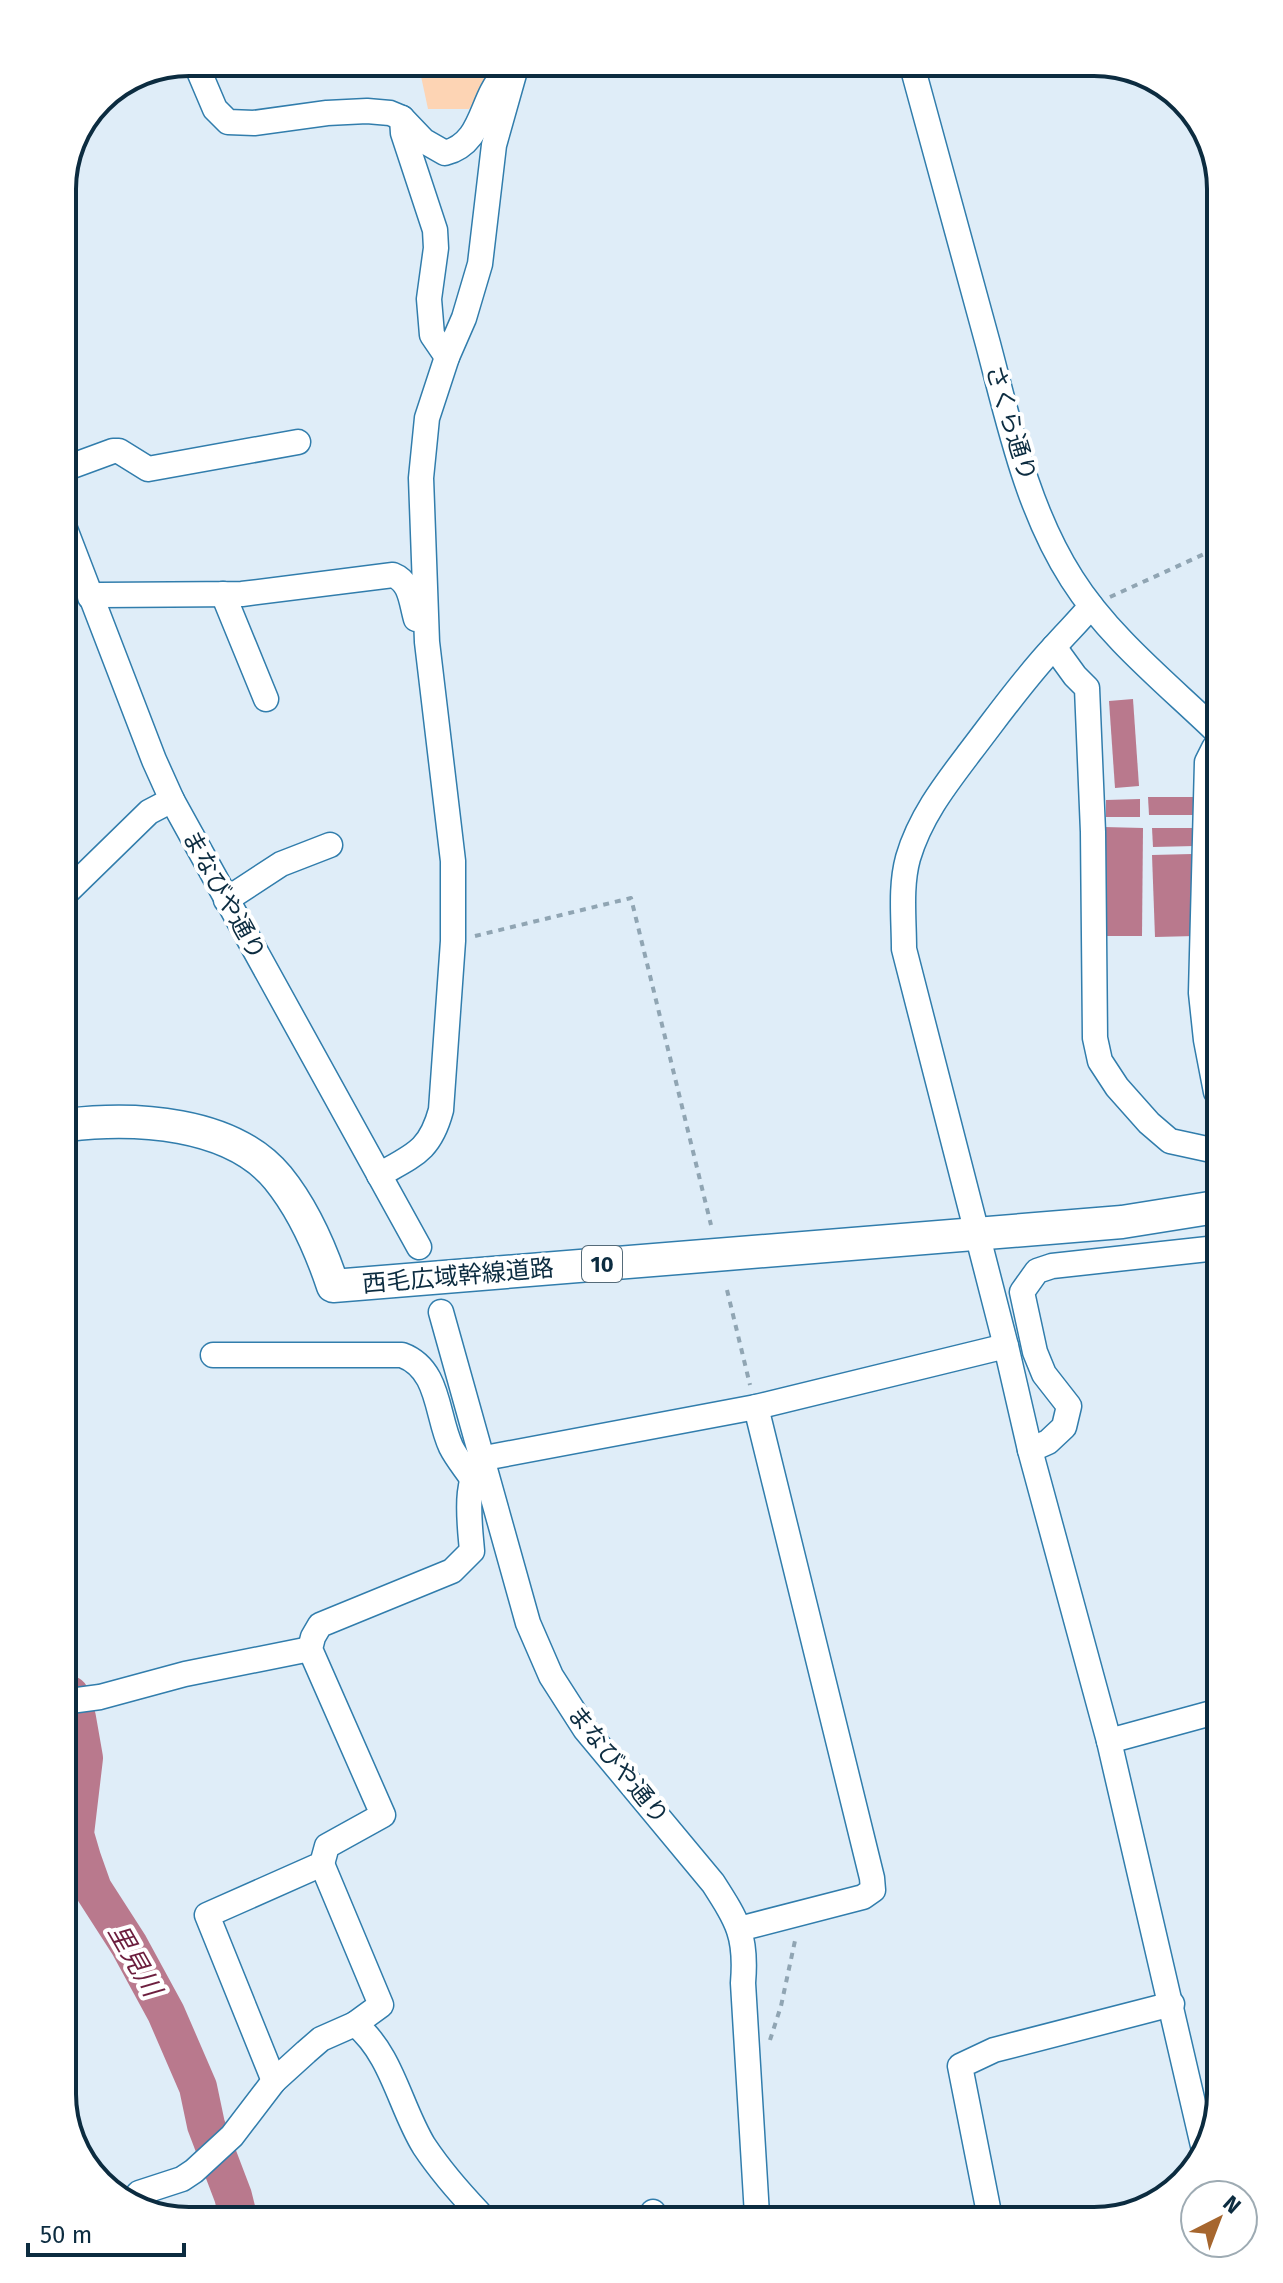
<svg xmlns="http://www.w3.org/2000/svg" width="1283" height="2283" font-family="'Fira Sans','Noto Sans JP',sans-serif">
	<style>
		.green { fill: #fdd4b4 }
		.water { fill: #b9798d }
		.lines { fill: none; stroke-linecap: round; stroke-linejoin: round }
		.river { stroke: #b9798d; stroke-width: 38 }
		.minor-casing { stroke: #317dac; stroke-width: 27 }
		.major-casing { stroke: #317dac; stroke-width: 35 }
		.path { stroke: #90a5b3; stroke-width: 4; stroke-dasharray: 6 6; stroke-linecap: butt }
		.minor { stroke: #fff; stroke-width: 24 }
		.major { stroke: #fff; stroke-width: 32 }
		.labels { text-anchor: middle; stroke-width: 8; stroke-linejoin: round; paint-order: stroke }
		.shield { fill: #fff; stroke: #556b79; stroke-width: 2 }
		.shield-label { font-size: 22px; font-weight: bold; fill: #0c2c40 }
		.street-label { font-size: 24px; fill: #0c2c40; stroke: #fff }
		.water-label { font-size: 26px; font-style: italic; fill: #6c1e3e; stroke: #fff }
		.rim { fill: none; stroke: #0c2c40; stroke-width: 4 }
	</style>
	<rect width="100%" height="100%" fill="#dfedf8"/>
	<polygon class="green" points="418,62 498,62 499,67 469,109 428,109"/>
	<g class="water">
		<polygon points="1133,699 1139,786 1115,788 1109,701"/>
		<polygon points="1148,797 1195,797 1195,815 1149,815"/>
		<polygon points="1140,799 1140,817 1106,817 1106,800"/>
		<polygon points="1104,827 1143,828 1142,936 1103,936"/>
		<polygon points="1152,828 1194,828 1195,846 1153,847"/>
		<polygon points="1192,854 1195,936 1155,937 1152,855"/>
	</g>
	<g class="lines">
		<polyline class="river" points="70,1695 77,1718 84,1758 75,1834 82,1858 93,1889 129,1945 166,2013 198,2087 206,2125 233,2196 239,2220"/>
		<defs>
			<g id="minor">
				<path d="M195 62 215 109 228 122 254 123 327 113 367 111 390 113 402 118 424 141 445 153C484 143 480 99 503 76"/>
				<path d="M911 62C936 156 962 250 988 344 1009 423 1027 509 1072 579 1108 636 1165 682 1214 729"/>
				<polyline points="402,118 403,133 435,230 436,248 429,299 432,335 447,357"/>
				<polyline points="64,469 113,451 119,451 148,469 298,442"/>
				<polyline points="64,526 154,760 172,800 419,1247"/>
				<polyline points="223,594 266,699"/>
				<path d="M90 597 100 595 242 594 393 575C411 582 411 602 416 619"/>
				<path d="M1091 606C1079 621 1066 633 1054 647 1023 680 997 717 970 752 945 785 920 817 908 858 900 887 904 919 904 949L1006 1346 1030 1450 1109 1741 1204 2150"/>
				<polyline points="1054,647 1075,676 1087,688 1093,832 1095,1038 1100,1061 1117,1087 1149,1123 1170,1141 1216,1151"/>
				<polyline points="1214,748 1207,762 1201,993 1206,1040 1216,1092"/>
				<polyline points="66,893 149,812 172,800"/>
				<polyline points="226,900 281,864 330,845"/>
				<path d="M379 1175C414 1155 430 1151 441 1110L453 941V861L427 642 421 478 427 418 447 357 464 318 480 264 494 145 514 74 513 62"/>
				<path d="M441 1312 528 1623 551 1676 585 1729 713 1883C738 1922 747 1936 743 1983L757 2215"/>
				<path d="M213 1355H402C440 1369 436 1415 451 1447 457 1459 466 1469 473 1480"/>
				<polyline points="1030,1450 1048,1442 1064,1427 1069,1406 1044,1374 1035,1352 1022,1292 1037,1271 1052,1266 1217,1248"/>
				<polyline points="70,1701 100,1697 185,1674 310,1649"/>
				<polyline points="1109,1741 1219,1711"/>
				<polyline points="739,1929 863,1897 873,1890 872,1878 756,1407"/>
				<path d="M355 2024C392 2054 400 2107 424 2146 440 2170 459 2192 479 2213L481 2218"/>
				<path d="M274 2081 207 1915 322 1864 327 1846 383 1815 310 1649 313 1637 320 1625 452 1571 472 1551C470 1525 461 1470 490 1457L756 1407 1006 1346"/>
				<polyline points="130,2203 139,2193 182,2179 194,2171 232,2136 274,2081 306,2052 321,2039 355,2024 381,2005 322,1864"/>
				<polyline points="653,2212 653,2216"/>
				<polyline points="989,2213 960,2066 994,2050 1172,2004"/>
			</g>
			<path id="major" d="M67 1125C134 1117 231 1121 278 1178 304 1210 320 1247 333 1286L1122 1222 1216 1207"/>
		</defs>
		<use href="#minor" class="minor-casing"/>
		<use href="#major" class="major-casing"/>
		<g class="path">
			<polyline points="1110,597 1213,550"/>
			<polyline points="475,936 631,898 711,1225"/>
			<polyline points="727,1290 750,1385"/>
			<polyline points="770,2040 781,2006 796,1936"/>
		</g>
		<use href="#minor" class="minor"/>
		<use href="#major" class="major"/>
	</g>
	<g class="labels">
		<rect class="shield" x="582" y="1246" width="40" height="36" rx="6"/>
		<g class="shield-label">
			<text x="602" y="1272">10</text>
		</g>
		<g class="street-label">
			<text transform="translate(1011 423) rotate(73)" y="8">さくら通り</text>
			<text transform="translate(224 895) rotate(61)" y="8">まなびや通り</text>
			<text transform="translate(458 1276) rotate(-5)" y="8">西毛広域幹線道路</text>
			<text transform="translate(618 1765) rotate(51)" y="8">まなびや通り</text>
		</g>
		<g class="water-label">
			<text transform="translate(135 1960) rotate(60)" y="9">里見川</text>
		</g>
	</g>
	<path d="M0 0H1283V2283H0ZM189 76H1094A113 113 0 0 1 1207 189V2094A113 113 0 0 1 1094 2207H189A113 113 0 0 1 76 2094V189A113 113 0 0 1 189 76Z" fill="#fff" fill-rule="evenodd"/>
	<path class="rim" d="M189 76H1094A113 113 0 0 1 1207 189V2094A113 113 0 0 1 1094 2207H189A113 113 0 0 1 76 2094V189A113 113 0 0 1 189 76Z"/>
	<g transform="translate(1219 2219) rotate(42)"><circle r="38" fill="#ffffff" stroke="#9eabb3" stroke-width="2"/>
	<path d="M0-6L14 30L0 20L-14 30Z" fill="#a6662e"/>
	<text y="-12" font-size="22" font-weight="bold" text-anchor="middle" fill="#0c2c40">N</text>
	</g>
	<path d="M28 2243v12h156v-12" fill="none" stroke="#0c2c40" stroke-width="4"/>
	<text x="40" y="2243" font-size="24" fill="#0c2c40" stroke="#ffffff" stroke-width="6" paint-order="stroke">50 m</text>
</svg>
